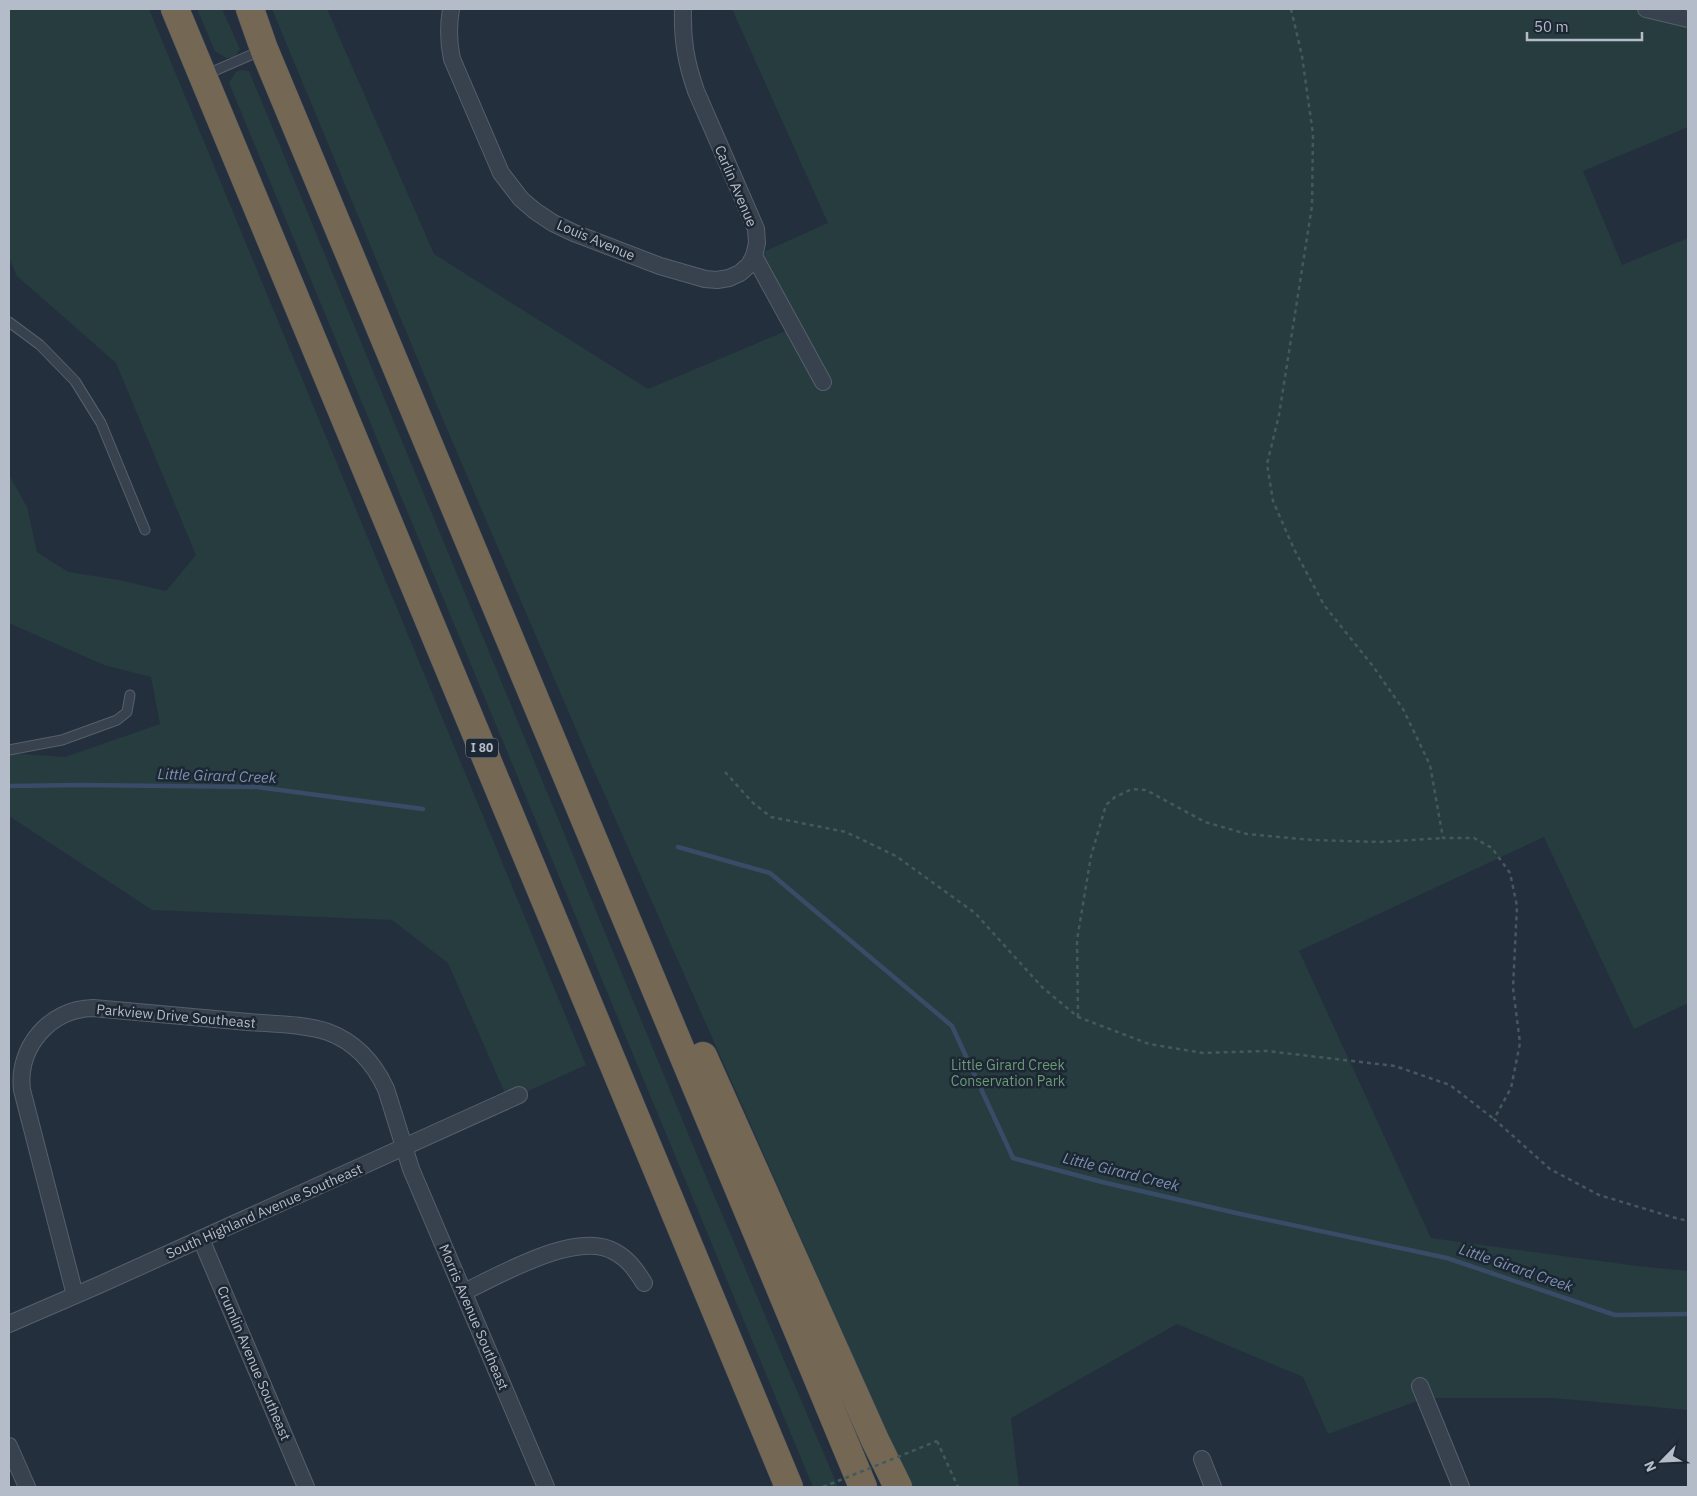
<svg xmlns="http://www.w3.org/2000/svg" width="1697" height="1496" font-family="'IBM Plex Sans',sans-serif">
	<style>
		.green { fill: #263c3f }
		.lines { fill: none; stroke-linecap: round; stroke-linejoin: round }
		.stream { stroke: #394c67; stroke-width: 4.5 }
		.lane-casing { stroke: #565f6c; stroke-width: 11 }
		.street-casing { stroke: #565f6c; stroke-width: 18 }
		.highway-casing { stroke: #434c59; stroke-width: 29 }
		.path { stroke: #44595c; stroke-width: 2.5; stroke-dasharray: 4 4; stroke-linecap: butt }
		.lane { stroke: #38414e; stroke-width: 9 }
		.street { stroke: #38414e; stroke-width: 16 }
		.highway { stroke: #746855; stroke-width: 28 }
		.path-bridge { stroke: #44595c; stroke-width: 2.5; stroke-dasharray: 4 4; stroke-linecap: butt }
		.labels { text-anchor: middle; stroke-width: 5; stroke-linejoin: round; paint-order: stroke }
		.shield { fill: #1d2633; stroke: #878f9c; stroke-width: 1 }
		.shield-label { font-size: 12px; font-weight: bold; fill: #b4bcc9 }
		.street-label { font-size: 14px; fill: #b4bcc9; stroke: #1d2633 }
		.park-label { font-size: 14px; fill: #6b9a76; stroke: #1d2633 }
		.water-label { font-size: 15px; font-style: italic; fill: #7c92b1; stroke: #1d2633 }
	</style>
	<rect width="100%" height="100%" fill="#242f3e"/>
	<g class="green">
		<polygon points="9,9 149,9 586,1065 508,1100 448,963 392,920 152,910 9,816 9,753 65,757 160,724 151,677 104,665 9,623 9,475 27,507 37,552 68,572 119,580 166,591 196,555 116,363 17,276 9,258"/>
		<polygon points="197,9 222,9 240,49 234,57 226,58 215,51"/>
		<polygon points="272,9 327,9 434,254 648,389 793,328 754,256 828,223 732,9 1646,9 1688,19 1688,127 1583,171 1622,265 1688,238 1688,1003 1634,1029 1544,837 1299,951 1431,1238 1637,1266 1688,1271 1688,1410 1553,1398 1425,1398 1328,1434 1303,1377 1177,1324 1011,1418 1019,1487 912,1487 876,1408 584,748 435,401"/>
		<polygon points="241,70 249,71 699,1160 838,1487 813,1487 229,83 236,72"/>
	</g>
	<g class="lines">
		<g class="stream">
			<polyline points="9,786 82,785 257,787 423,809"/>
			<polyline points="678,847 770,873 952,1026 1013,1158 1102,1182 1236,1213 1447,1258 1615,1315 1688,1314"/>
		</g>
		<defs>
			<g id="lane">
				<polyline points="205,75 262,50"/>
				<polyline points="9,322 40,345 75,381 101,423 145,530"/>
				<polyline points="9,750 62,740 117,720 127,712 130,695"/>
			</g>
			<g id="street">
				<path d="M451 9C448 27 448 41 452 59L501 173 521 199 535 211 553 223 574 233 660 266 705 279 717 280 729 278 740 273 749 265 754 256"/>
				<path d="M683 9C682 40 686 62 696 91L756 229 757 243 754 256 823 382"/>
				<polyline points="1646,9 1688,19"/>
				<polyline points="201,1239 306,1487"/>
				<path d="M464 1292C500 1275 578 1229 615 1252 628 1259 636 1270 644 1283"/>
				<path d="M75 1295 22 1090C17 1048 49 1009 93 1008 145 1013 197 1017 248 1022 273 1024 305 1024 328 1032 355 1042 374 1063 386 1089L411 1169 546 1487"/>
				<polyline points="9,1324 99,1285 519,1095"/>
				<polyline points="1420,1386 1461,1487"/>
				<polyline points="9,1446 27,1487"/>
				<polyline points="1202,1459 1213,1487"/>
			</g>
			<g id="highway">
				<polyline points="175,9 789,1487"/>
				<polyline points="250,9 264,49 863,1487"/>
				<polyline points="703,1056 875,1440 898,1487"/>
			</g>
		</defs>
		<use href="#lane" class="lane-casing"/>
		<use href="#street" class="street-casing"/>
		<use href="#highway" class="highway-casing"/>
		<g class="path">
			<polyline points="1291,9 1302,56 1313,134 1312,206 1279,415 1267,464 1273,501 1294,549 1324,605 1372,665 1403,709 1430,765 1443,838 1474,838 1492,848 1510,873 1517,906 1513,988 1520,1043 1511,1088 1494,1119 1550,1169 1599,1195 1672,1217 1688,1221"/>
			<polyline points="725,772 753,803 771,817 846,832 896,856 975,913 1042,987 1078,1017 1149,1044 1203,1053 1267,1051 1395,1066 1450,1085 1494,1119"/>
			<polyline points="1078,1017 1077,940 1091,856 1106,805 1115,797 1132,789 1146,790 1205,822 1247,834 1312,840 1380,842 1443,838"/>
			<polyline points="937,1441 958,1487"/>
		</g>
		<use href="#lane" class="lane"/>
		<use href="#street" class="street"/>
		<use href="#highway" class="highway"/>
		<polyline class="path-bridge" points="823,1487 937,1441"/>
	</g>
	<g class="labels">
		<rect class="shield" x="466" y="738.5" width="32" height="19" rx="4"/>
		<g class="shield-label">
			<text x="482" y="752">I 80</text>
		</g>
		<g class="street-label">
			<text transform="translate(736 186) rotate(67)" y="5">Carlin Avenue</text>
			<text transform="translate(596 240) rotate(23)" y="5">Louis Avenue</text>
			<text transform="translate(176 1016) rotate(5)" y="5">Parkview Drive Southeast</text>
			<text transform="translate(264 1211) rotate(-24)" y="5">South Highland Avenue Southeast</text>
			<text transform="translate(474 1317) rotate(67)" y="5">Morris Avenue Southeast</text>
			<text transform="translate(254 1363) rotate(67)" y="5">Crumlin Avenue Southeast</text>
		</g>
		<g class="park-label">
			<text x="1008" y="1070">Little Girard Creek<tspan x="1008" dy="16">Conservation Park</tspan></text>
		</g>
		<g class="water-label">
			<text transform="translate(217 776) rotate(2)" y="5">Little Girard Creek</text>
			<text transform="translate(1121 1172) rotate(14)" y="5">Little Girard Creek</text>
			<text transform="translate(1516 1268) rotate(19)" y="5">Little Girard Creek</text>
		</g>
	</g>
	<rect width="1697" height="1496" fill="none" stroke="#b4bcc9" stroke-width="20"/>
	<g transform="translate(1662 1461) rotate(246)" stroke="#1d2633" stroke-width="4" paint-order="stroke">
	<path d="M0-4L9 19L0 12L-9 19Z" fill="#b4bcc9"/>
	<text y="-8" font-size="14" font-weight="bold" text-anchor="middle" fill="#b4bcc9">N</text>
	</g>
	<path d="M1527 32v8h115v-8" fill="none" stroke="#b4bcc9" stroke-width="2.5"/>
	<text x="1534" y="32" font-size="15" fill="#b4bcc9" stroke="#1d2633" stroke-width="4" paint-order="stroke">50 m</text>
</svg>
